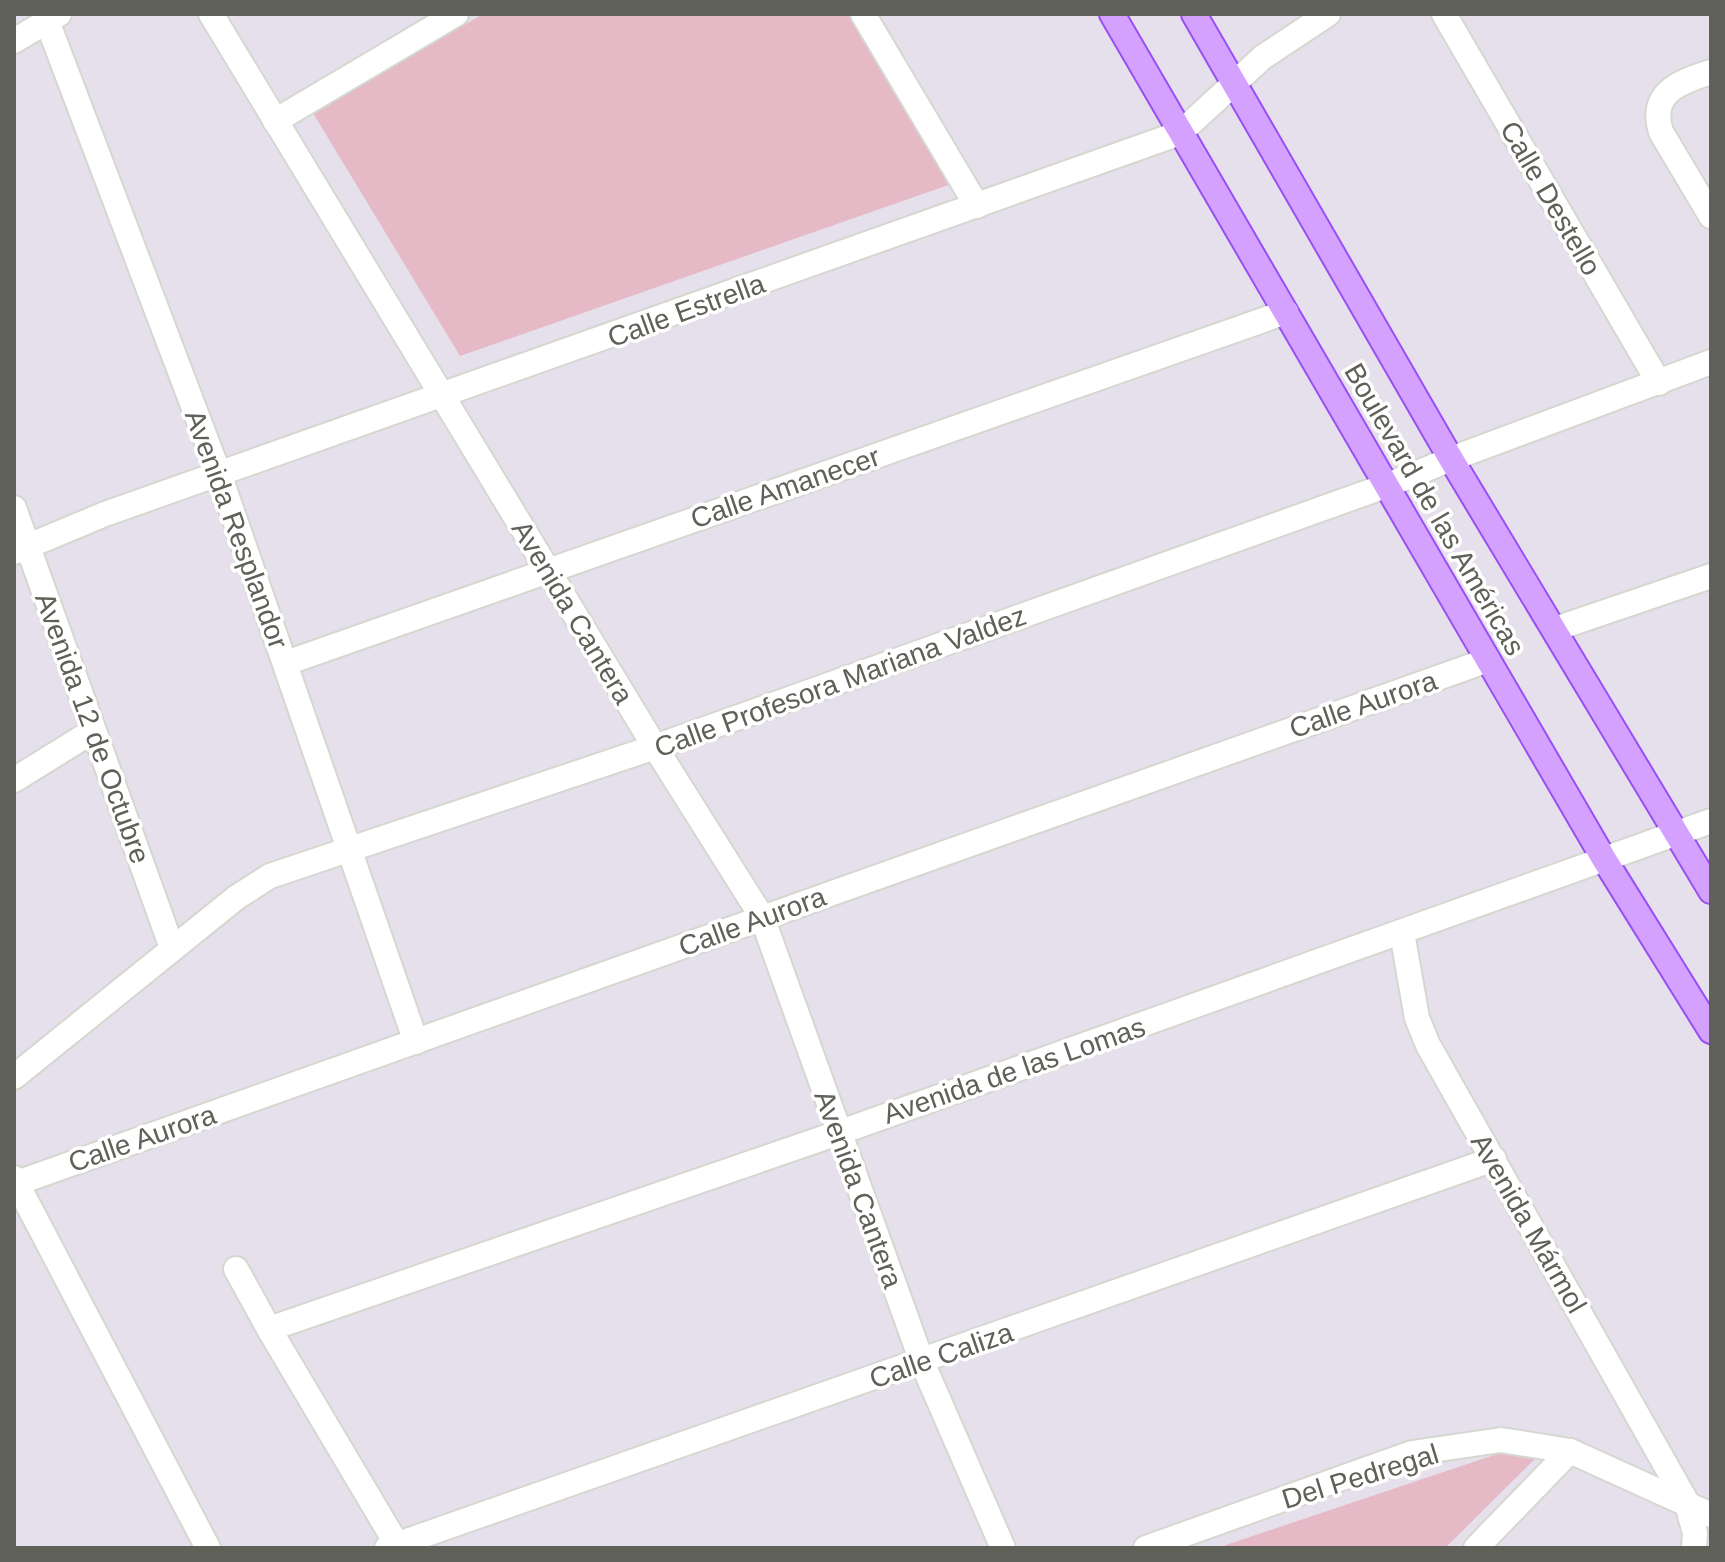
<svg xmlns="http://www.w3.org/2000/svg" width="1725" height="1562" font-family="Helvetica,sans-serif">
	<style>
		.green { fill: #e5bac6 }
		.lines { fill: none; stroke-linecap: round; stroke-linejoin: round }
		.minor-casing { stroke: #d5d8d0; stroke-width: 28 }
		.major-casing { stroke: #9850f4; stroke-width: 28 }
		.minor { stroke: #fff; stroke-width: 24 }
		.major { stroke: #d5a1ff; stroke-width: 24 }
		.labels { text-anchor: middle; stroke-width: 7; stroke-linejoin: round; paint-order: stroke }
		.street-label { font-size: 28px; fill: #5f6158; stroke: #fff }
	</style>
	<rect width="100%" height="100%" fill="#e6dfec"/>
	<g class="green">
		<polygon points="483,14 855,14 954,183 460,356 313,113"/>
		<polygon points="1509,1450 1538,1456 1445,1548 1217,1548"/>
	</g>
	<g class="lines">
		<defs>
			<g id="minor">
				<polyline points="211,14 655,747 762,917 922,1362 1003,1548"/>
				<polyline points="863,14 977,206"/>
				<polyline points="1444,14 1659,383"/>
				<polyline points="47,21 219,474 416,1042"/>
				<polyline points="14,41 59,14"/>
				<path d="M1711 72C1679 82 1649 93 1661 132L1711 216"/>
				<polyline points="275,121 456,14"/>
				<polyline points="14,508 172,948"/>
				<polyline points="14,552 105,514 1180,133 1263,57 1328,14"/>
				<polyline points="1555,629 1711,576"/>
				<polyline points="286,663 1286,312"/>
				<polyline points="14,780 93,731"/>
				<polyline points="1402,933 1417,1018 1428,1045 1686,1501 1695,1533 1694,1548"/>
				<polyline points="14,1077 237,897 270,876 655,747 1388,485 1451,459 1711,362"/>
				<polyline points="14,1178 208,1548"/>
				<polyline points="17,1183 1488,660"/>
				<polyline points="236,1269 269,1329 399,1548"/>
				<polyline points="269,1329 838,1133 1711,821"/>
				<polyline points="387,1548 1494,1159"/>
				<polyline points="1146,1548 1412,1453 1501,1440 1570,1451 1711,1515"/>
				<polyline points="1476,1548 1570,1451"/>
			</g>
			<g id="major">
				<polyline points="1112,14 1604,859 1711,1031"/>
				<polyline points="1194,14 1451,459 1711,891"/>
			</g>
		</defs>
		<use href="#minor" class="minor-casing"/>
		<use href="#major" class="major-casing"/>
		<use href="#minor" class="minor"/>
		<use href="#major" class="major"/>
	</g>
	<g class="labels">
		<g class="street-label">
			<text transform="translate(1551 198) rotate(60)" y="10">Calle Destello</text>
			<text transform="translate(686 310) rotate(-20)" y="10">Calle Estrella</text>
			<text transform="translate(785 487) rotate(-19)" y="10">Calle Amanecer</text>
			<text transform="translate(1435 509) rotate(60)" y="10">Boulevard de las Américas</text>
			<text transform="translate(237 529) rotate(70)" y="10">Avenida Resplandor</text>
			<text transform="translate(573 612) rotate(59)" y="10">Avenida Cantera</text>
			<text transform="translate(840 681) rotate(-20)" y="10">Calle Profesora Mariana Valdez</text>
			<text transform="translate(1363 704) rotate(-19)" y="10">Calle Aurora</text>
			<text transform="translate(93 728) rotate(70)" y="10">Avenida 12 de Octubre</text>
			<text transform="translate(752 921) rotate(-20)" y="10">Calle Aurora</text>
			<text transform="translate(1014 1070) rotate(-19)" y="10">Avenida de las Lomas</text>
			<text transform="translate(142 1138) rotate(-19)" y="10">Calle Aurora</text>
			<text transform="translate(859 1189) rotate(70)" y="10">Avenida Cantera</text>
			<text transform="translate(1529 1223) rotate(60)" y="10">Avenida Mármol</text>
			<text transform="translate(941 1355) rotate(-19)" y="10">Calle Caliza</text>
			<text transform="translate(1360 1476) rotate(-17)" y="10">Del Pedregal</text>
		</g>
	</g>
	<rect width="1725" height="1562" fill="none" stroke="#5f6158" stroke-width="32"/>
</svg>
